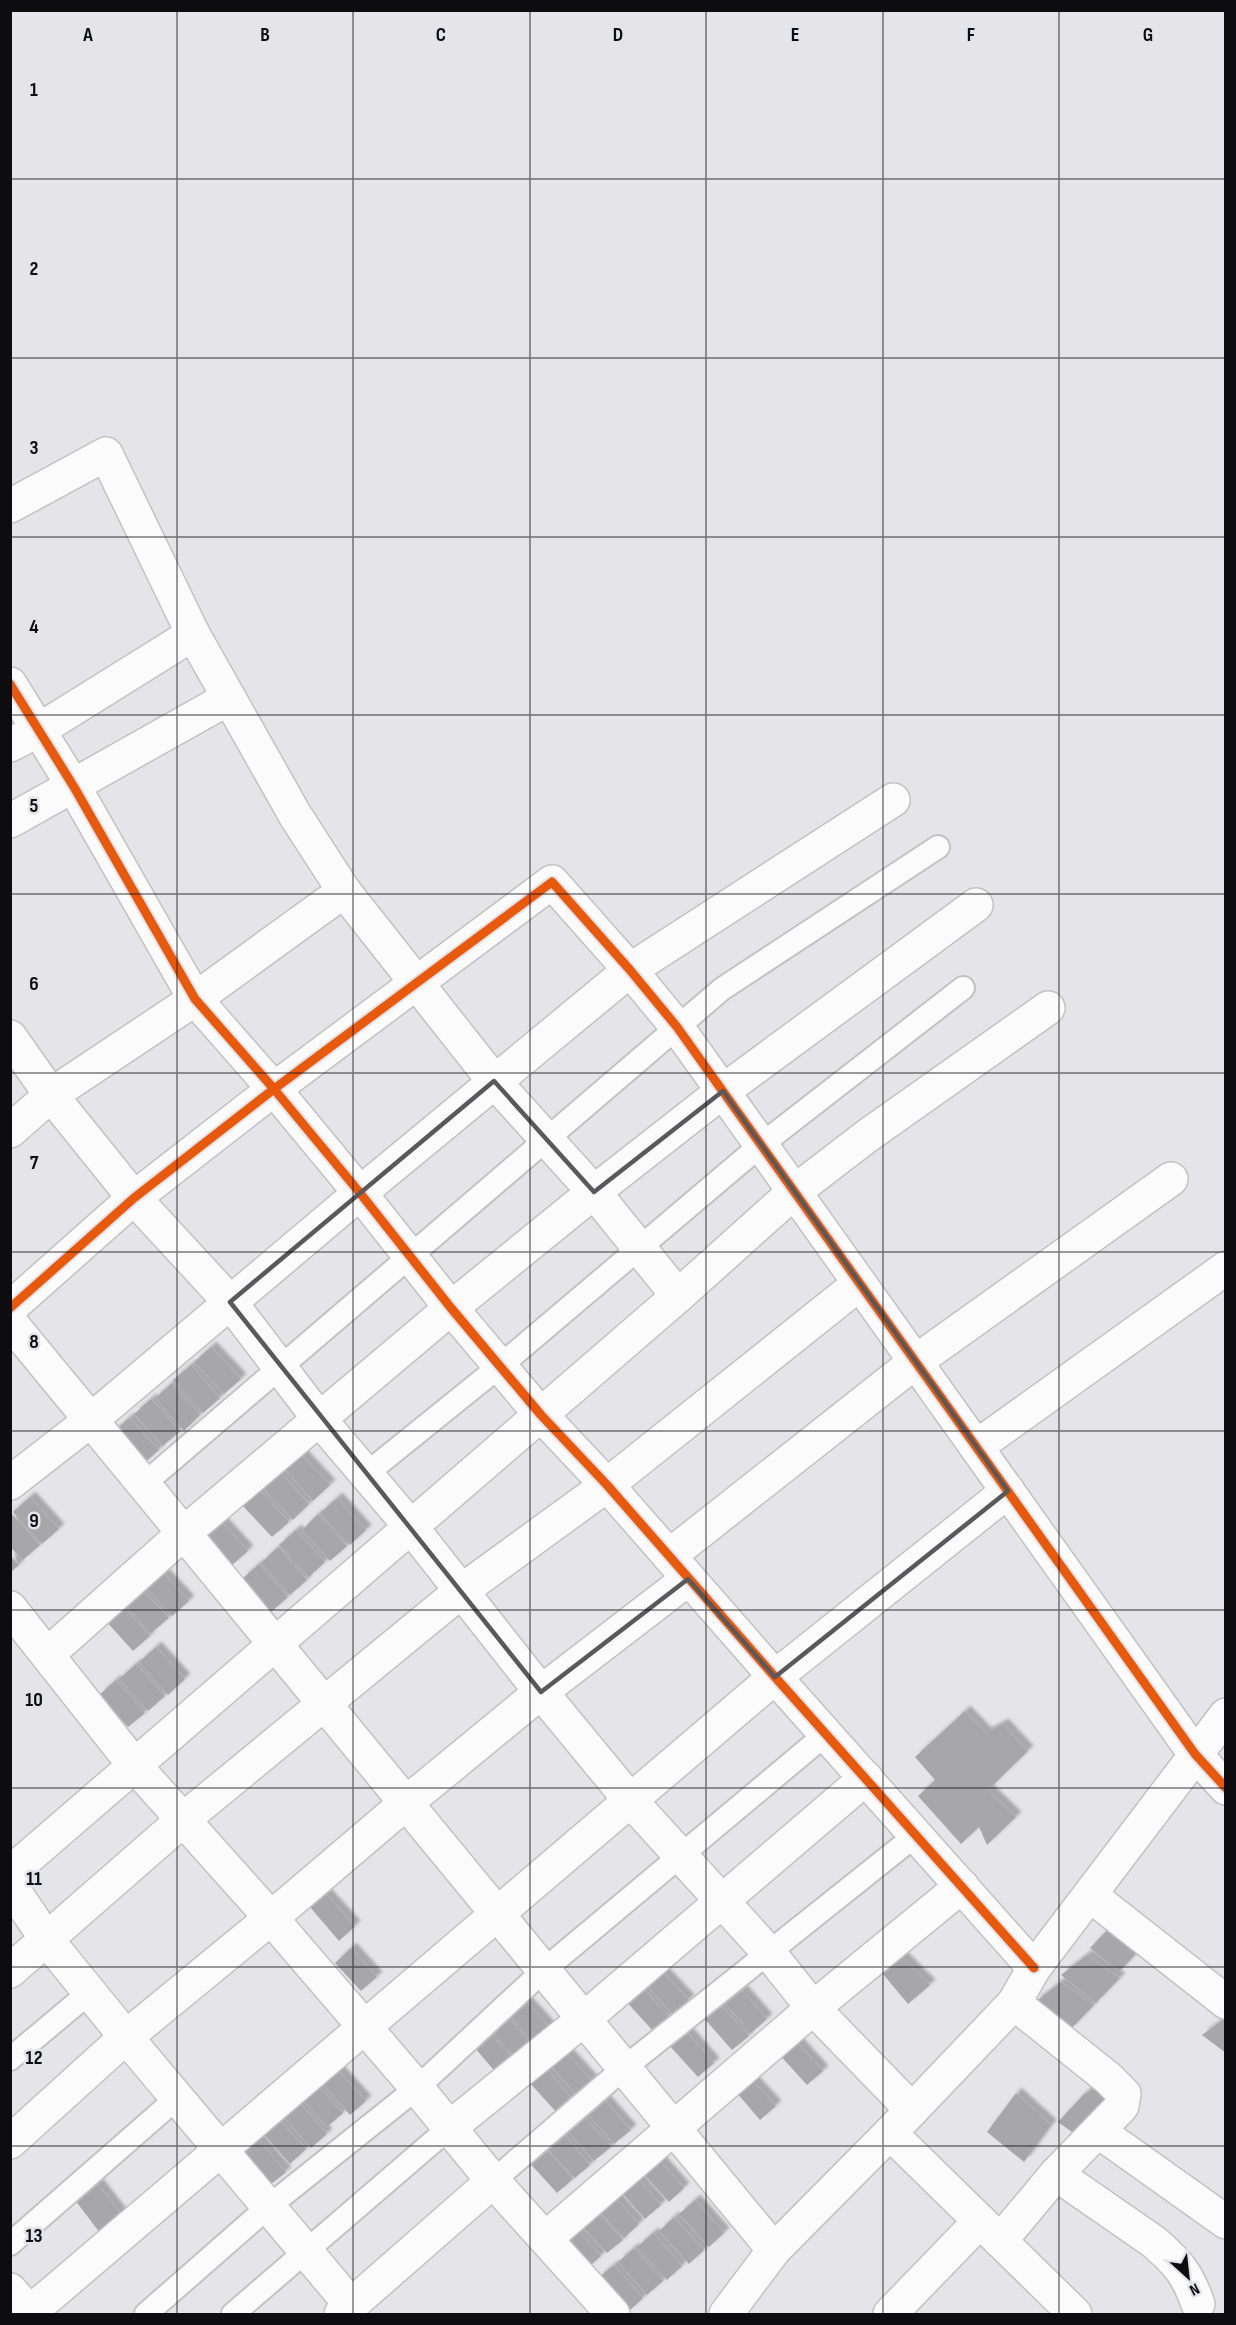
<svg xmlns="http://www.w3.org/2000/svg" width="1236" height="2325" font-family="'Sofia Sans Condensed',sans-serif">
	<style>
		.building { fill: #a7a7aa; filter: url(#shadow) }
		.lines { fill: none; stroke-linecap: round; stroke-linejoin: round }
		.service-casing { stroke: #c2c2c4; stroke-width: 26 }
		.minor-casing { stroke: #c2c2c4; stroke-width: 36 }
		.service { stroke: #fbfbfc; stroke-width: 22 }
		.minor { stroke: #fbfbfc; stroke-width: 33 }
		.cycleway-casing { stroke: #e3e3eb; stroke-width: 13 }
		.cycleway { stroke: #e8590c; stroke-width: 9 }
		.marked { fill: none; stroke: #59595b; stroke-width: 4.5; stroke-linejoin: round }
		.grid { fill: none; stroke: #0d0d0f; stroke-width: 1.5; stroke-opacity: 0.55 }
		.grid-label { font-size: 20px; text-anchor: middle; font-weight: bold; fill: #0d0d0f; stroke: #e3e3eb; stroke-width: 5; stroke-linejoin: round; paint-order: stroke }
	</style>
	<defs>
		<filter id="shadow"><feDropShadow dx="5.5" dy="-5.5" stdDeviation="1.5" flood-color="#0004"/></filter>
	</defs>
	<rect width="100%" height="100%" fill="#e5e5e9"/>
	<g class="building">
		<polygon points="211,1347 241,1379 224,1394 194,1362"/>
		<polygon points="191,1365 220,1398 203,1413 173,1380"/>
		<polygon points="172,1383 200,1415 184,1431 155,1398"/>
		<polygon points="151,1399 180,1431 163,1446 134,1414"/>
		<polygon points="129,1418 159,1450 142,1465 112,1433"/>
		<polygon points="300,1453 330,1485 313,1501 284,1468"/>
		<polygon points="280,1472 309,1504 293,1520 263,1488"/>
		<polygon points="260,1490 289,1522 272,1537 242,1505"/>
		<polygon points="30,1497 59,1529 42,1544 13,1512"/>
		<polygon points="337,1498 366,1530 350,1545 320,1513"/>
		<polygon points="10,1512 40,1545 23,1560 10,1547"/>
		<polygon points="318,1514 347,1546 330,1561 302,1530"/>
		<polygon points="219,1519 248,1551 231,1566 202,1534"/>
		<polygon points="296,1530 325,1562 309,1577 279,1545"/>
		<polygon points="278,1547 307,1580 290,1595 261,1563"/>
		<polygon points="10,1555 19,1565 10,1573"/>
		<polygon points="259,1564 288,1597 271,1612 242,1579"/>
		<polygon points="159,1569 189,1601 172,1616 143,1584"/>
		<polygon points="139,1586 169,1618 151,1633 122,1602"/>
		<polygon points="121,1605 150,1636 133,1651 104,1619"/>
		<polygon points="156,1647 185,1679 168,1695 139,1662"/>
		<polygon points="136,1664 165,1696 148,1711 119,1679"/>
		<polygon points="116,1680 145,1713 128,1727 99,1695"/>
		<polygon points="965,1711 986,1733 1003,1724 1028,1751 988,1790 1016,1817 987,1845 979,1827 961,1844 918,1796 935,1780 915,1757"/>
		<polygon points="325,1893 355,1926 339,1941 310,1907"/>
		<polygon points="1116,1921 1144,1945 1119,1972 1090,1948"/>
		<polygon points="351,1948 377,1977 361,1991 335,1963"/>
		<polygon points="900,1955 930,1985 908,2004 883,1974"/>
		<polygon points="1087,1955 1120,1978 1096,2003 1061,1975"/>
		<polygon points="659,1968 689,2000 673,2015 644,1981"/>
		<polygon points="1061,1982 1094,2005 1070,2030 1035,2002"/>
		<polygon points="640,1984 669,2017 653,2031 623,1998"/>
		<polygon points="738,1986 767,2019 751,2033 722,2000"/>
		<polygon points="521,1996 551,2029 535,2044 505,2010"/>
		<polygon points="719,2003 749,2036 732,2050 703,2017"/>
		<polygon points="503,2012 532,2045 517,2059 487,2026"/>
		<polygon points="1226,2017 1226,2053 1202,2035"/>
		<polygon points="485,2028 514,2060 498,2075 469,2041"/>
		<polygon points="685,2030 714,2063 698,2077 668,2044"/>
		<polygon points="793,2038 823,2071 807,2085 777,2052"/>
		<polygon points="565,2051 595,2084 579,2098 550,2065"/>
		<polygon points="545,2067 573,2100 558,2114 528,2081"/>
		<polygon points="336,2068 366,2101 350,2115 321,2082"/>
		<polygon points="746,2073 776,2106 760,2120 731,2086"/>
		<polygon points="313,2080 343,2113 327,2127 297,2094"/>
		<polygon points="1102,2085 1114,2097 1079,2137 1058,2122 1084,2094"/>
		<polygon points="1016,2093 1051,2125 1024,2162 987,2132"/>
		<polygon points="601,2096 631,2130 614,2144 585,2111"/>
		<polygon points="298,2101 327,2134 311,2148 282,2115"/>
		<polygon points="581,2113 611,2147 594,2161 565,2128"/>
		<polygon points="276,2116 306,2149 290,2164 260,2130"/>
		<polygon points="561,2131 590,2165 575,2178 545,2146"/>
		<polygon points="257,2138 286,2172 270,2185 241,2153"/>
		<polygon points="543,2146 573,2179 557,2193 527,2160"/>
		<polygon points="655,2155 684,2188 669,2202 639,2169"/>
		<polygon points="632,2172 661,2205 645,2219 616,2186"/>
		<polygon points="97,2183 125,2219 103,2237 75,2200"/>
		<polygon points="610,2191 639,2224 624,2238 594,2205"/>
		<polygon points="695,2200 724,2233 709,2247 679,2214"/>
		<polygon points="593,2206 623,2240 607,2253 577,2221"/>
		<polygon points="674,2217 704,2250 689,2264 659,2231"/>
		<polygon points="571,2223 601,2256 585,2270 555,2237"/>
		<polygon points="653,2233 682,2266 667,2280 637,2247"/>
		<polygon points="634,2248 663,2281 647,2295 618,2262"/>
		<polygon points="614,2265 643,2298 628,2312 598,2278"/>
	</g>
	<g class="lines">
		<defs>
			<g id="service">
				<polyline points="366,1474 500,1366 761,1145 963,988"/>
				<polyline points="144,1484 722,989 938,847"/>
				<polyline points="10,2059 90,1992"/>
				<polyline points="493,2181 624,2068 916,1835"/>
				<polyline points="10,2244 177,2098"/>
				<polyline points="146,2314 268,2207 417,2088 544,1970 826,1734"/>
				<polyline points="233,2314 449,2128"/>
			</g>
			<g id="minor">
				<polyline points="10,506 106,454 193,634 295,815 344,891 494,1081 594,1192 678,1296"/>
				<polyline points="10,684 74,787 195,999 274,1089 360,1193 451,1308 541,1415 607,1485 775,1677 1034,1968"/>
				<polyline points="10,745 39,730 193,634"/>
				<polyline points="10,821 229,698"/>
				<polyline points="10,1037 51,1095 134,1198 230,1302 320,1420 411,1527 541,1692 630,1800 770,1954 813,2008 912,2110"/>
				<polyline points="10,1131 51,1095 195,999 344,891"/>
				<polyline points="10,1308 134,1198 274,1089 552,882 630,970 677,1027 1195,1754 1226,1788"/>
				<polyline points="10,1322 774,2250"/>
				<polyline points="976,1447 1226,1268"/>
				<polyline points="10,1483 91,1420 360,1193 630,970 893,800"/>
				<polyline points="669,1556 915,1362 1171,1179"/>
				<polyline points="10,1608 135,1766 271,1918 417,2088 493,2181 613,2314"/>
				<polyline points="48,1654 184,1533 451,1308 594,1192 723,1091 976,905"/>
				<polyline points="10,1873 678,1296 794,1192 867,1136 1048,1008"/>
				<polyline points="10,1885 47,1940 126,2037 351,2305"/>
				<polyline points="1090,1895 1226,2002"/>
				<polyline points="10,1971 184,1819 460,1592 607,1485 859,1284"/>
				<polyline points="449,2128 584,2019 866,1778"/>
				<polyline points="1098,2131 1226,2222"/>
				<polyline points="890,2133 1075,2314"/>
				<polyline points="10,2142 126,2037 271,1918 406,1803 541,1692 688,1579"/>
				<path d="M1056 2174 1154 2242C1178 2263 1187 2273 1198 2304"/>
				<polyline points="546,2238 813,2008 962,1886"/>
				<polyline points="1000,2241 1056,2174 1122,2106 1124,2094 1108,2078 1014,2003"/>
				<polyline points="10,2290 31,2314"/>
				<polyline points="28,2314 775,1677 1008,1491"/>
				<polyline points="341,2314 493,2181"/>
				<polyline points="726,2314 774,2250 890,2133 1014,2003 1034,1968 1226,1715"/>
				<polyline points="890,2314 980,2221"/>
			</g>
		</defs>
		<use href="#service" class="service-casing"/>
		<use href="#minor" class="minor-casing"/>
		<use href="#service" class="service"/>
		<use href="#minor" class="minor"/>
		<defs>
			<g id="cycleway">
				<polyline points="10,684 74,787 195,999 274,1089 360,1193 451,1308 541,1415 607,1485 775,1677 1034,1968"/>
				<polyline points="10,1308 134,1198 274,1089 552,882 630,970 677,1027 1195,1754 1226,1788"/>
			</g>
		</defs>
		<use href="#cycleway" class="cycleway-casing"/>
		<use href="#cycleway" class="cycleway"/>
	</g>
	<path class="marked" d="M494 1081 594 1192 723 1091 1008 1491 775 1677 688 1579 541 1692 230 1302Z"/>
	<path class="grid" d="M177 10V2314M353 10V2314M530 10V2314M706 10V2314M883 10V2314M1059 10V2314M10 179H1226M10 358H1226M10 537H1226M10 715H1226M10 894H1226M10 1073H1226M10 1252H1226M10 1431H1226M10 1610H1226M10 1788H1226M10 1967H1226M10 2146H1226"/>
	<g class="grid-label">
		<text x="88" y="41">A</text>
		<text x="265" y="41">B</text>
		<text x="441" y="41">C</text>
		<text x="618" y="41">D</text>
		<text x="795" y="41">E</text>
		<text x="971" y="41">F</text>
		<text x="1148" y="41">G</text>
		<text x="34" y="96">1</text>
		<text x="34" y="275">2</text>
		<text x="34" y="454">3</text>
		<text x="34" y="633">4</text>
		<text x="34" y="812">5</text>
		<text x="34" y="990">6</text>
		<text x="34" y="1169">7</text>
		<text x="34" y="1348">8</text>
		<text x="34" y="1527">9</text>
		<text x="34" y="1706">10</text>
		<text x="34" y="1885">11</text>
		<text x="34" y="2064">12</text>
		<text x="34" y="2242">13</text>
	</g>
	<rect width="1236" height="2325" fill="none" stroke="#0d0d0f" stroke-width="24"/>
	<g transform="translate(1188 2277) rotate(153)" stroke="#e3e3eb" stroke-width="4.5" paint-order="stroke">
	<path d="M0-4.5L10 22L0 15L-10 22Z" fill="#0d0d0f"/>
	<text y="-9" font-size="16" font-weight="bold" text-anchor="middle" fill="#0d0d0f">N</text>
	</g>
</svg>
